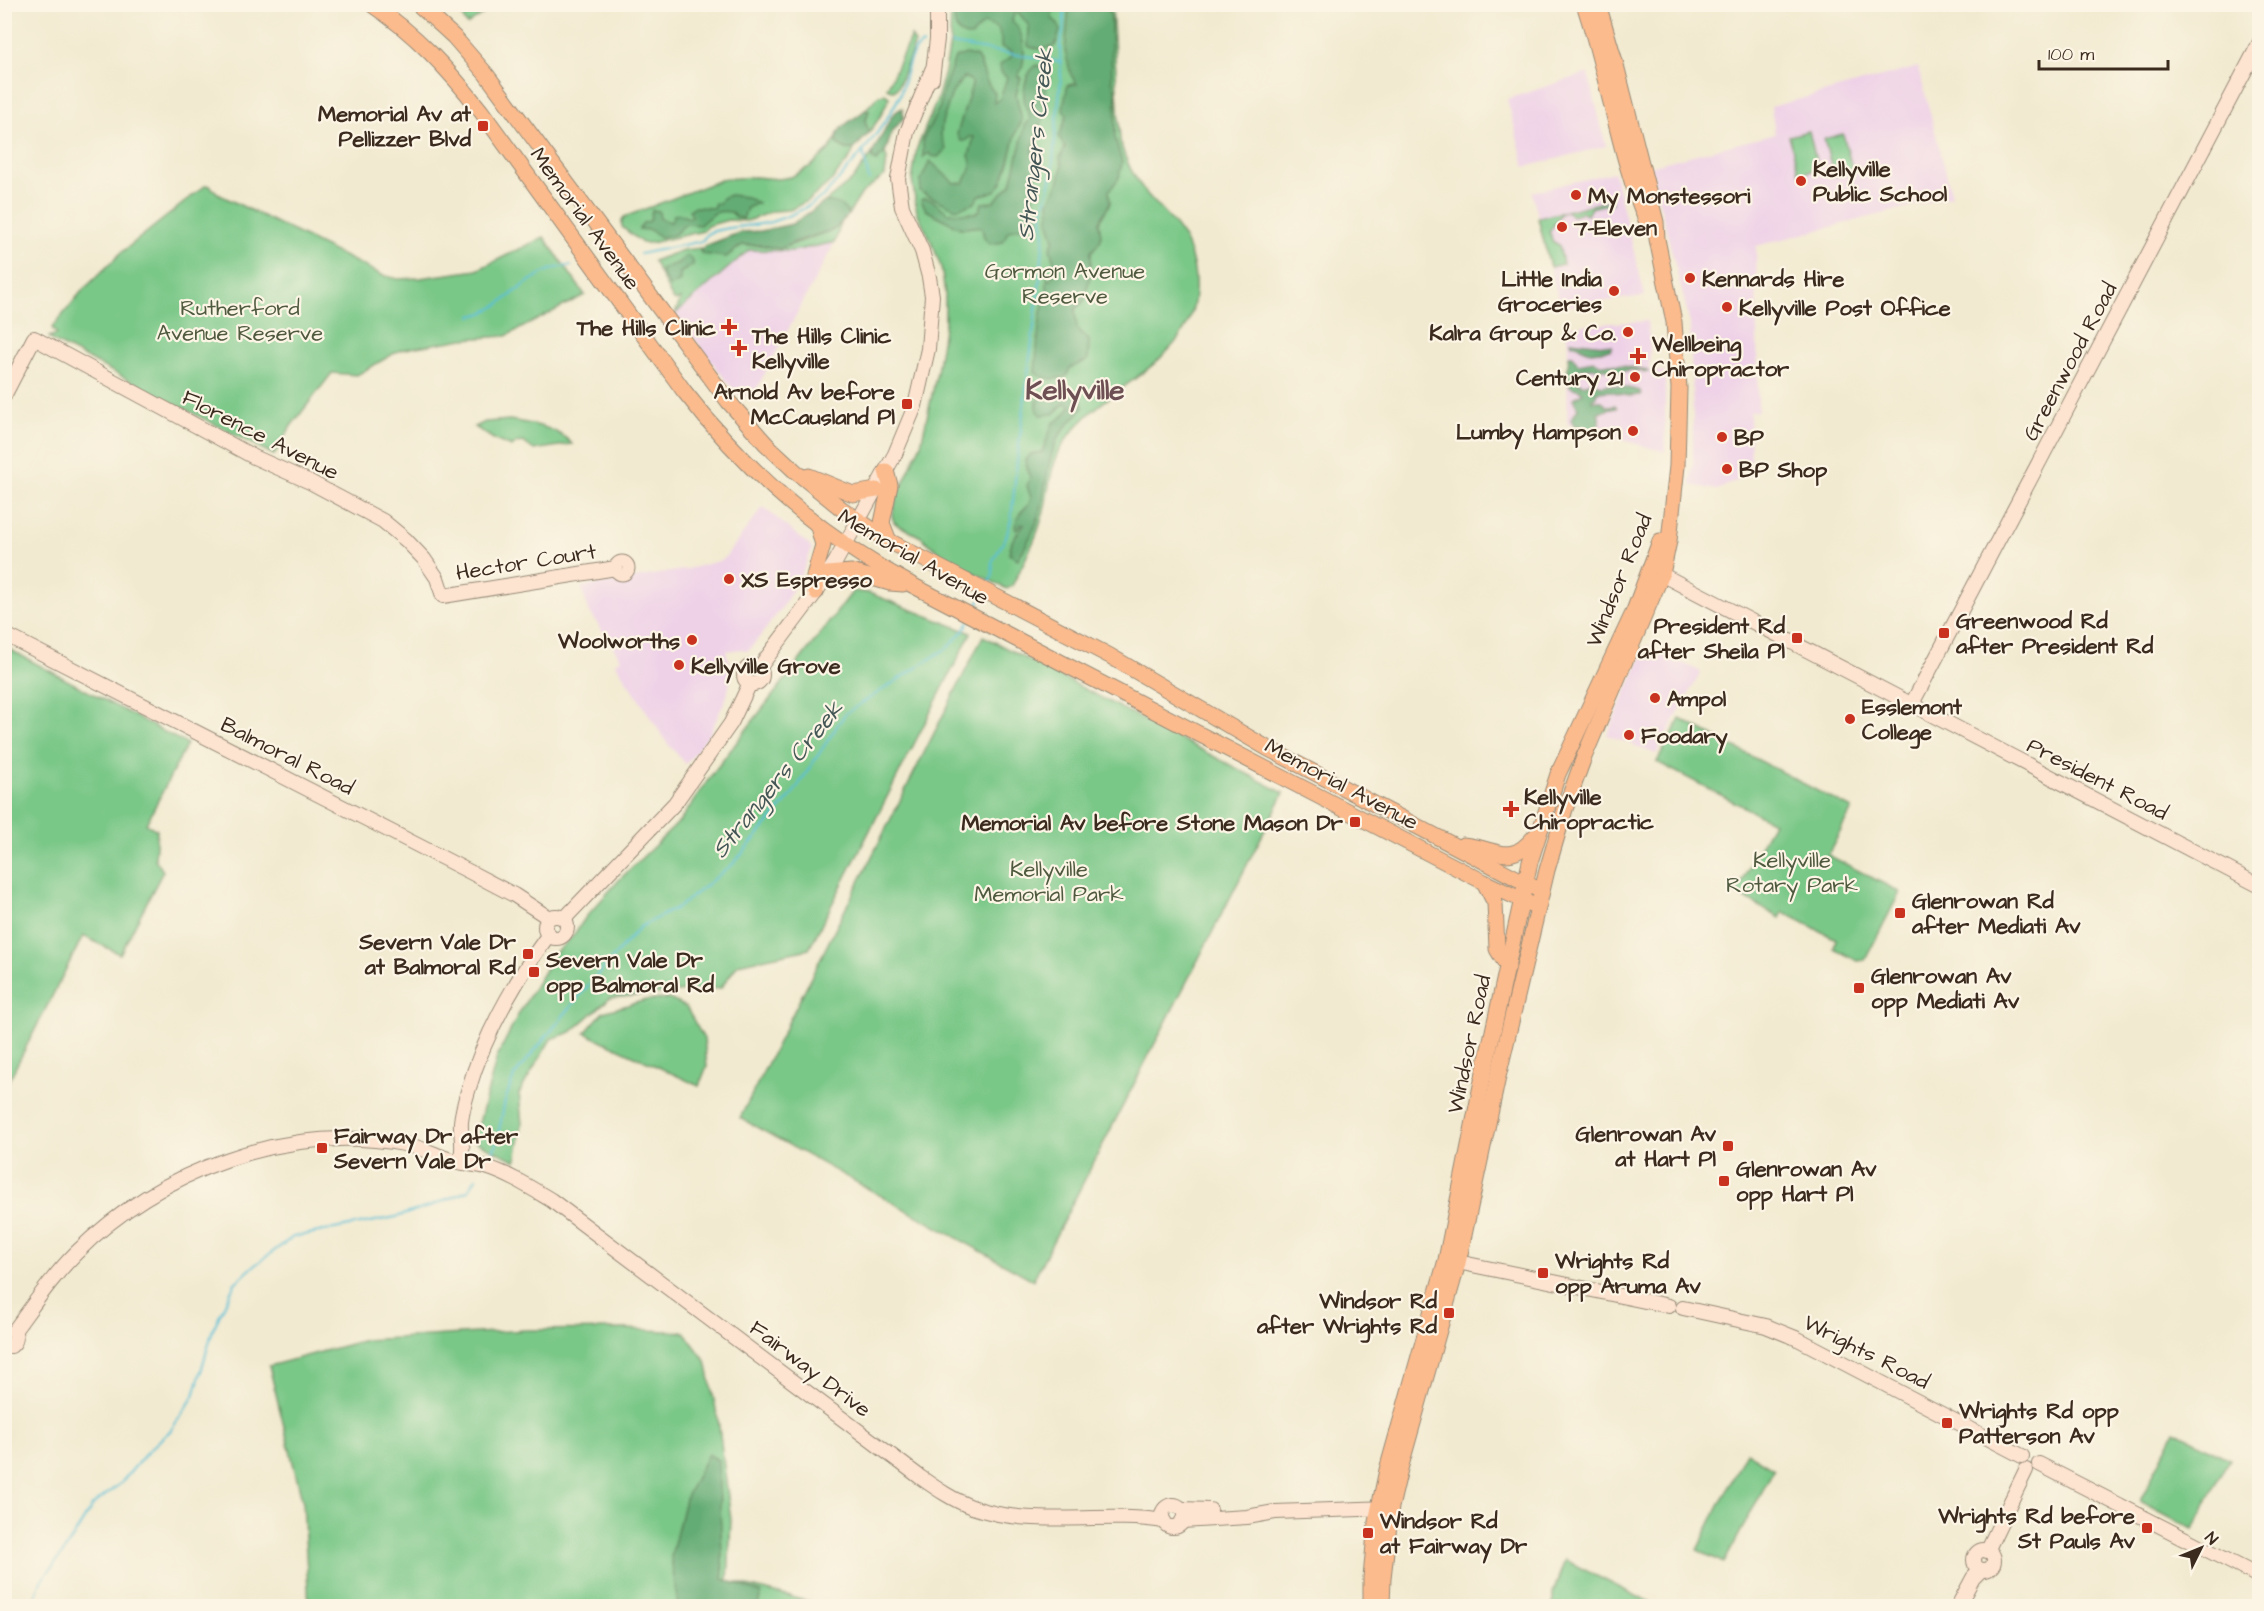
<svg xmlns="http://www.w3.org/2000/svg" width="2264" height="1611" font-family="'Architects Daughter',sans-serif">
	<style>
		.built { fill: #eed0e7 }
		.green { fill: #7ac888; stroke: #5a7953; stroke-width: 1.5 }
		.forest { fill: #63ac74; stroke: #4f6b49; stroke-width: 1.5 }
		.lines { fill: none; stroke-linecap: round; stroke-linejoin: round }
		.stream { stroke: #59bfd7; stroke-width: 2 }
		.secondary-casing { stroke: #968a77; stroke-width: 16 }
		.primary-casing { stroke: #968a77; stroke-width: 17 }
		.secondary { stroke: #fde4d1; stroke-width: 14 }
		.primary { stroke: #fbbb8d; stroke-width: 15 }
		.poi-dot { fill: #c8321e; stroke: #fcf5e5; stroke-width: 2 }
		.labels { text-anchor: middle; stroke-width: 4.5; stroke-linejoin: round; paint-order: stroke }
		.poi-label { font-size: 22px; font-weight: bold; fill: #3b2a1e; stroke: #fcf5e5; text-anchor: start }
		.street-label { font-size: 22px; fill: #3b2a1e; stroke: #fcf5e5 }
		.park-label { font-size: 22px; fill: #4e593e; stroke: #fcf5e5 }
		.water-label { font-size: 24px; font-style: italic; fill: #445756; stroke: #fcf5e5 }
		.district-label { font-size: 28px; font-weight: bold; fill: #6d4f54; stroke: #fcf5e5 }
	</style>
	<rect width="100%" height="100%" fill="#fcf5e5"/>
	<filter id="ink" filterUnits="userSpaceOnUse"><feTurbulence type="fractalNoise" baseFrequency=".0167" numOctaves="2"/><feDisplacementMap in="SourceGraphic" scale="12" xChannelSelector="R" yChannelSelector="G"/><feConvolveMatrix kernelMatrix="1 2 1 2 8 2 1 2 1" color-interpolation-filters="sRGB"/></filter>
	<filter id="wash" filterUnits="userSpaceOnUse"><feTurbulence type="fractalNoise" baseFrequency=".008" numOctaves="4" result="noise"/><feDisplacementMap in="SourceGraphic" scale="24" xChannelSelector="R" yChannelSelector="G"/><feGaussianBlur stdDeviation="1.35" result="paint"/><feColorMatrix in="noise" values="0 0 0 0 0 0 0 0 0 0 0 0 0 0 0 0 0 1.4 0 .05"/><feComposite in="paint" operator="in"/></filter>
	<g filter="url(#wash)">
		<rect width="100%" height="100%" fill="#f2ead0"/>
		<g class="built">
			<polygon points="1918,67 1952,196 1756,246 1758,411 1750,412 1751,474 1717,490 1690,485 1693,462 1693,413 1690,323 1650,166 1775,134 1771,107"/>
			<polygon points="1588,73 1606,146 1525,167 1507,99"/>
			<polygon points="1614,172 1645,296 1560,307 1532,192"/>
			<polygon points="835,242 757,388 745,397 735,392 675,314 749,250 793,251"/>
			<polygon points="1647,321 1650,345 1649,370 1665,371 1665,452 1567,424 1568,345 1565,326"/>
			<polygon points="763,507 808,544 812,549 800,577 781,609 750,649 747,651 742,649 726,651 732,673 727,696 710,733 686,764 667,743 615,663 621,659 589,611 581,587 688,569 723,560"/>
			<polygon points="1647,645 1701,672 1656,754 1607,735"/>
		</g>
		<g class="green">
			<polygon points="456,5 456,4 496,5 467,25"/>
			<path d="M951 5H1112L1120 141C1125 161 1134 178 1147 194 1166 216 1185 229 1192 260 1217 365 1098 378 1060 450 1050 469 1049 490 1044 511 1037 538 1024 562 1012 586L1007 589 947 559 921 537 898 525 894 522 892 516 897 496 921 444 937 372 945 322V294L941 267 932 243 917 212 912 180 917 148 937 100 945 72 950 43Z"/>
			<polygon points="911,36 915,43 898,87 894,91 887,88"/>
			<path d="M885 94 889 97C885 110 877 122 869 133L865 121 867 118 868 111 865 110 879 95Z"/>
			<polygon points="1809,131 1818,169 1799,174 1789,136"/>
			<polygon points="1843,134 1853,172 1834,176 1824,139"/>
			<polygon points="835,140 837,144 846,149 854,149 850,158 831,181 809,200 790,210 773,211 747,221 728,220 707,226 703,231 651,243 642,243 622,227 622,220 624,217 723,179 755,177 779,179 791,177 811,166 829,150"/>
			<polygon points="885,153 887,159 885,175 862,193 848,215 847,211 828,202 825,202 852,180 872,154 872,158"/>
			<polygon points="206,185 210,186 220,195 382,275 398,279 420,278 477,270 544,237 585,295 506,336 463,339 400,350 357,375 332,373 291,426 274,455 53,341 49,337 57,334 52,328 82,291 122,252"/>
			<polygon points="1611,200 1612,203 1591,208 1587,215 1581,212 1573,216 1567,212 1561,213 1549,233 1551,235 1552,241 1559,245 1563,264 1550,267 1538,218"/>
			<polygon points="842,220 835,242 793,251 749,250 675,314 681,298 676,301 673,299 653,261 683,250 701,248 700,251 726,257 742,245 788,246 835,229"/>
			<path d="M510 420C532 424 557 427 572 444L534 450 523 442 516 443 512 447 495 440 475 427 485 422Z"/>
			<polygon points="853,591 869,593 971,633 809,949 738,964 721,988 610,998 571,1032 551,1039 519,1093 522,1124 516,1161 474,1141 497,1057 519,1013 555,953 572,937 586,917 620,879 680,821 713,773"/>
			<polygon points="983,636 1284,793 1033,1280 740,1118"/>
			<polygon points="5,647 187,744 146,824 157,830 155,859 163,871 120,954 83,936 5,1088"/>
			<polygon points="1680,719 1852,809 1828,855 1900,892 1865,960 1857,961 1834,948 1836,939 1783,912 1780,918 1736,893 1773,822 1657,762"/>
			<polygon points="669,999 686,1007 704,1039 707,1066 699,1086 585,1033 603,1012 646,1000"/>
			<polygon points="626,1329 684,1332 706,1361 718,1419 731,1520 728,1581 826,1606 309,1606 303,1503 269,1366 365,1340 526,1330"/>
			<polygon points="2175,1431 2229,1459 2193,1529 2140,1501"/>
			<polygon points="1746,1452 1774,1469 1724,1563 1697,1550"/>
			<polygon points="1565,1560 1656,1606 1553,1606 1553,1593"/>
		</g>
		<g class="forest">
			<path d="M956 5H1056L1051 17 1058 24 1060 31 1055 46C1046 49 1037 51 1028 46L1029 26 1019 13 1014 14 1012 21C1024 30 1026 53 1022 68 1021 71 1019 73 1018 77L1021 78 1016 94 1022 120C1021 125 1017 129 1016 133 1013 145 1006 182 996 190 991 193 984 194 978 196L975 203 956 209 923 193 920 191 921 180 930 161 954 183H964C968 174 974 165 969 156L974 137H970L965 141H961L957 134 972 85 971 81 964 77 952 93 942 123 941 135 946 149 938 157 931 156 929 153 923 157V139L940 106 942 93 955 58 966 54 977 57C986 72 982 79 995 93L994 103 1000 99 1007 78 1001 72 1000 65 1012 56V52L1001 47V39L998 28 984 23 972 36C952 37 953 20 956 5Z"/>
			<path d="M1069 5H1108L1111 19 1112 80 1116 92 1115 138 1122 162 1119 178 1109 191 1110 203 1099 222C1101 240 1105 237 1091 252V272L1084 301 1075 309 1077 328 1089 340 1088 360 1070 368 1067 376C1057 380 1042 380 1035 372 1037 354 1039 305 1047 294V278L1051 280 1053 273 1057 271 1050 249 1054 239 1048 220 1050 213 1049 202 1058 184 1062 166 1060 158 1065 148 1059 137 1067 115 1063 109C1064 100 1067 94 1067 85L1077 84 1071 75 1065 51Z"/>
			<path d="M1037 65 1044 68 1050 78 1046 87 1047 108 1033 147V155L1038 166 1034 191V205L1038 220 1030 229 1023 230 1021 227 1008 231 1003 242 990 244 984 238 982 228C974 224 966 231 958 227L926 210 921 200 924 198 932 200 948 213H975L979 211 982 203 993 202 1011 184 1025 126 1030 119C1030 113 1026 110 1025 105 1022 92 1025 72 1037 65Z"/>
			<polygon points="902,108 904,117 892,132 885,153 876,161 872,158 872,154 893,114"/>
			<path d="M865 110 869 111 865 121 869 133 854 149H846L837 144C833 127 855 120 865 110Z"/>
			<path d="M730 195 746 197 758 203 747 208 743 219 736 217 731 212C713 210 712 215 700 225L686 224C673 234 681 235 660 237L650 230 639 229 643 223 650 221 652 210 659 211 660 219 671 222 674 215 679 214 689 218 692 216 689 210 695 207 713 208 715 203 719 204 722 198Z"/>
			<path d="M825 202C835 201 844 205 848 215L835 229 795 242 780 249 761 245H742L726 257 702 254 700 251 705 246 741 232 761 231 792 224Z"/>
			<polygon points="687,255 693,261 693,265 680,273 680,281 670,287 661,273 663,268 678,263"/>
			<polygon points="1571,341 1612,346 1610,350 1590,352 1579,346 1572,344"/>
			<path d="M1569 356H1573L1578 364 1594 361 1602 365 1611 364 1647 370 1648 372 1629 370 1617 373 1606 369 1589 368 1581 369 1576 372V380L1582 385 1594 382 1601 386C1613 383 1627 388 1640 391L1641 395 1628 396 1610 391 1596 392 1597 396 1592 399V401H1602L1606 406 1611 407 1615 405 1617 408 1598 412C1600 417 1601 426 1595 430L1574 425 1571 419 1578 409 1574 398 1583 393 1580 390C1578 389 1572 388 1571 387 1566 382 1568 363 1569 356Z"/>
			<path d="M1064 390 1072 391 1081 397 1083 408C1074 418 1063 428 1057 440 1046 464 1047 488 1040 512 1035 529 1027 545 1018 559L1009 554 1012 541 1024 524H1021L1016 530 1015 526 1020 513 1028 505 1031 498 1027 486 1030 478 1025 460 1031 454 1042 452 1053 423 1060 419 1071 406 1065 403 1053 414 1041 415 1037 410V402L1043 394 1056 393Z"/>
			<polygon points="708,1454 718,1460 723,1579 761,1593 758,1606 678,1606 671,1557 685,1499"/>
		</g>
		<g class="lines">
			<g class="stream">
				<polyline points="951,44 1061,62"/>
				<polyline points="863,151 869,180"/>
				<path d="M640 254 702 241C704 239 705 236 707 234 717 227 757 226 771 222 793 215 818 204 833 186 857 159 883 130 899 97 906 82 906 52 923 44"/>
				<path d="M471 316C505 312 529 266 571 266"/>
				<polyline points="987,587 993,574 992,562 1006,537 1011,520 1018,452 1040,279 1044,236 1042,214 1051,180 1061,78 1060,44 1063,33 1065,4"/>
				<polyline points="975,610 982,597"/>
				<polyline points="491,1155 496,1145 505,1101 514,1076 591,982 640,927 680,906 734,863 792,795 845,714 947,648 965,629 969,621"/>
				<polyline points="32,1606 41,1581 63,1553 93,1505 121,1483 149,1450 171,1430 194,1396 213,1329 235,1283 255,1265 293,1237 396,1217 428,1207 468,1191 476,1178"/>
			</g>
		</g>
	</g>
	<g filter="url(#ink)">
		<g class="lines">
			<defs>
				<g id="secondary">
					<polyline points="932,79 937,39 937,4"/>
					<polyline points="4,396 34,338 254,457 310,482 383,521 406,540 424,559 437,578 443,596 616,568"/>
					<circle cx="622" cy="568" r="5.5"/>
					<polyline points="1653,570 1905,701"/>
					<polyline points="4,634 470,872 514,895 549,918"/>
					<circle cx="753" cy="675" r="9"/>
					<polyline points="759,668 816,592 836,561 895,454 915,406 928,349 932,296 929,277 922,251 902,207 898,179 907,132 932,70"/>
					<polyline points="1915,698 2260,42"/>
					<polyline points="1917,707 2260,886"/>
					<circle cx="556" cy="927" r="11"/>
					<polyline points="564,919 675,803 731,723 750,683"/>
					<path d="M452 1161 460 1159C465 1149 460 1133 461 1122 462 1112 465 1101 468 1091 484 1035 515 981 549 934"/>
					<polyline points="1448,1260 1669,1306"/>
					<polyline points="1683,1308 1766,1326 1798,1339 2022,1456"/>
					<path d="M14 1331C34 1304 52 1277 76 1253 159 1170 287 1123 404 1144 421 1147 435 1155 451 1160 462 1164 475 1164 486 1167 509 1174 531 1188 551 1200L920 1477C937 1489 953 1500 972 1507 1034 1529 1100 1511 1164 1521"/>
					<path d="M4 1346H11C16 1342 17 1337 14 1331"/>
					<polyline points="2039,1464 2260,1577"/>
					<circle cx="1173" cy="1516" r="11"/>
					<polyline points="1182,1509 1210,1510"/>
					<polyline points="1182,1521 1247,1517 1275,1512 1389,1508"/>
					<circle cx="1984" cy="1560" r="10"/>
					<polyline points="1987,1551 2026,1470"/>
					<polyline points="1958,1606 1973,1578 1981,1570"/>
				</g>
				<g id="primary">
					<path d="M371 4C415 33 449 70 481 111L684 391C748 473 820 536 912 585L1484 882 1537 907"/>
					<polyline points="418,4 454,37 486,74 728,401 766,444 795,471 842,509 889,541 1110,656 1267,748 1541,891"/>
					<path d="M1584 4C1609 77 1618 156 1649 227"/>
					<polyline points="886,471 890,485 882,523 889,541"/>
					<polyline points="809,476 853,494 876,490"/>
					<polyline points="827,574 851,572 890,583 903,584"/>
					<polyline points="816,592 814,576 823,545 818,527"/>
					<path d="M1463 845C1498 848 1509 868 1535 836"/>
					<polyline points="1484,882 1495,903 1497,949 1508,967"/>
					<polyline points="1371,1606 1371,1578 1376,1522 1387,1470 1446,1260 1481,1086 1530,862 1558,774 1634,611 1660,541"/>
					<polyline points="1382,1606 1383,1578 1391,1507 1400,1469 1458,1263 1498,1077 1547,870 1565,809 1584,757 1662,574 1669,541 1677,466 1679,388 1674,322 1657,239 1656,222 1616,65 1598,4"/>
				</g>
			</defs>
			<use href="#secondary" class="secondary-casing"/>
			<use href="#primary" class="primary-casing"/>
			<use href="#secondary" class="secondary"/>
			<use href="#primary" class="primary"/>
		</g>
	</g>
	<g class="poi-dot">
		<rect x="477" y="120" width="12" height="12" rx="3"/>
		<circle cx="1801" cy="181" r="6"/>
		<circle cx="1576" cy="195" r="6"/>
		<circle cx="1562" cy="227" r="6"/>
		<circle cx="1690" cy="278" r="6"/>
		<circle cx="1614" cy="291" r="6"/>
		<circle cx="1727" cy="307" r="6"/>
		<path d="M726 318h6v6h6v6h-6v6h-6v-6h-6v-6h6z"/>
		<circle cx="1628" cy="332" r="6"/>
		<path d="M736 339h6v6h6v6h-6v6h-6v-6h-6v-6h6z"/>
		<path d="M1635 347h6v6h6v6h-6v6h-6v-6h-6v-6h6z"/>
		<circle cx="1635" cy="377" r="6"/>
		<rect x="901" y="398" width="12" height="12" rx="3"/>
		<circle cx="1633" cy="431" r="6"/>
		<circle cx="1722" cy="437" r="6"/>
		<circle cx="1727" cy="469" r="6"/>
		<circle cx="729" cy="579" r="6"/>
		<rect x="1938" y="627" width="12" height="12" rx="3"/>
		<rect x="1791" y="632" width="12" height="12" rx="3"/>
		<circle cx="692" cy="640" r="6"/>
		<circle cx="679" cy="665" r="6"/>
		<circle cx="1655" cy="698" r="6"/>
		<circle cx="1850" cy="719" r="6"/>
		<circle cx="1629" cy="735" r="6"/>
		<path d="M1508 800h6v6h6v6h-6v6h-6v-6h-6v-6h6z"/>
		<rect x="1349" y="816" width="12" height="12" rx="3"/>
		<rect x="1894" y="907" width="12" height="12" rx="3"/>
		<rect x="522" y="948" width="12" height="12" rx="3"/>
		<rect x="528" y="966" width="12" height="12" rx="3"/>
		<rect x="1853" y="982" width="12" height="12" rx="3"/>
		<rect x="1722" y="1140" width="12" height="12" rx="3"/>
		<rect x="316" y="1142" width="12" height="12" rx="3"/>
		<rect x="1718" y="1175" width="12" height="12" rx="3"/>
		<rect x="1537" y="1267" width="12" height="12" rx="3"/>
		<rect x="1443" y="1307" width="12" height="12" rx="3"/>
		<rect x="1941" y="1417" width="12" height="12" rx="3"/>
		<rect x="2141" y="1522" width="12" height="12" rx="3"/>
		<rect x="1362" y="1527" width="12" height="12" rx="3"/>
	</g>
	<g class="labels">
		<g class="poi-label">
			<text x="471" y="121" text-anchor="end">Memorial Av at<tspan x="471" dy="25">Pellizzer Blvd</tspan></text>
			<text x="1813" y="176">Kellyville<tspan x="1813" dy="25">Public School</tspan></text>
			<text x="1588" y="203">My Monstessori</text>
			<text x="1574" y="235">7-Eleven</text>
			<text x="1602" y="286" text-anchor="end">Little India<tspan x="1602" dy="25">Groceries</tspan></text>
			<text x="1702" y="286">Kennards Hire</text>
			<text x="1739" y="315">Kellyville Post Office</text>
			<text x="716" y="335" text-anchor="end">The Hills Clinic</text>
			<text x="1616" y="340" text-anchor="end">Kalra Group &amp; Co.</text>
			<text x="752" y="343">The Hills Clinic<tspan x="752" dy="25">Kellyville</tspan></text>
			<text x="1652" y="351">Wellbeing<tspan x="1652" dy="25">Chiropractor</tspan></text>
			<text x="1623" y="385" text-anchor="end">Century 21</text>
			<text x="895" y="399" text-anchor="end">Arnold Av before<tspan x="895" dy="25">McCausland Pl</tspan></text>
			<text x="1621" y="439" text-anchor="end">Lumby Hampson</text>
			<text x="1734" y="445">BP</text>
			<text x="1739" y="477">BP Shop</text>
			<text x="741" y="587">XS Espresso</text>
			<text x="1956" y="628">Greenwood Rd<tspan x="1956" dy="25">after President Rd</tspan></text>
			<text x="1785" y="633" text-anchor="end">President Rd<tspan x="1785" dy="25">after Sheila Pl</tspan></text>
			<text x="680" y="648" text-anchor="end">Woolworths</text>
			<text x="691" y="673">Kellyville Grove</text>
			<text x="1667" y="706">Ampol</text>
			<text x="1862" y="714">Esslemont<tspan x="1862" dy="25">College</tspan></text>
			<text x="1641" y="743">Foodary</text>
			<text x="1524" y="804">Kellyville<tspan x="1524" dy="25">Chiropractic</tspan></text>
			<text x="1343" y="830" text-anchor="end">Memorial Av before Stone Mason Dr</text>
			<text x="1912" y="908">Glenrowan Rd<tspan x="1912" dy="25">after Mediati Av</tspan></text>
			<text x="516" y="949" text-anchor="end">Severn Vale Dr<tspan x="516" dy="25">at Balmoral Rd</tspan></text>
			<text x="546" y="967">Severn Vale Dr<tspan x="546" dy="25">opp Balmoral Rd</tspan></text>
			<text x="1871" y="983">Glenrowan Av<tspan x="1871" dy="25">opp Mediati Av</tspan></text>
			<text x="1716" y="1141" text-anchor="end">Glenrowan Av<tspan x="1716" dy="25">at Hart Pl</tspan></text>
			<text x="334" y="1143">Fairway Dr after<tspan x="334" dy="25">Severn Vale Dr</tspan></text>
			<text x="1736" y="1176">Glenrowan Av<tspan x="1736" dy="25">opp Hart Pl</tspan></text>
			<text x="1555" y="1268">Wrights Rd<tspan x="1555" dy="25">opp Aruma Av</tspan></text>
			<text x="1437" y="1308" text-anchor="end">Windsor Rd<tspan x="1437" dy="25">after Wrights Rd</tspan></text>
			<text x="1959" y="1418">Wrights Rd opp<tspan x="1959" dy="25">Patterson Av</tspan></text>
			<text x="2135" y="1523" text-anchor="end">Wrights Rd before<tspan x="2135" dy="25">St Pauls Av</tspan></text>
			<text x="1380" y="1528">Windsor Rd<tspan x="1380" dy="25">at Fairway Dr</tspan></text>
		</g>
		<g class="street-label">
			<text transform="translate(586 218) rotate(54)" y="8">Memorial Avenue</text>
			<text transform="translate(2069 361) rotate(-62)" y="8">Greenwood Road</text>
			<text transform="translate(261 434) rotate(27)" y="8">Florence Avenue</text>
			<text transform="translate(914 556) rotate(30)" y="8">Memorial Avenue</text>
			<text transform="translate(526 561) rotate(-9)" y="8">Hector Court</text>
			<text transform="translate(1618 580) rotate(-68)" y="8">Windsor Road</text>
			<text transform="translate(288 755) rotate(27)" y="8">Balmoral Road</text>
			<text transform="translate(2098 778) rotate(27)" y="8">President Road</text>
			<text transform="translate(1342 783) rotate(28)" y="8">Memorial Avenue</text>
			<text transform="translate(1468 1044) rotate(-78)" y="8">Windsor Road</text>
			<text transform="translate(1867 1351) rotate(27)" y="8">Wrights Road</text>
			<text transform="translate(811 1368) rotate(37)" y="8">Fairway Drive</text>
		</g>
		<g class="park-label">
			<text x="1065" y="278">Gormon Avenue<tspan x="1065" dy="25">Reserve</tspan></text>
			<text x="240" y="315">Rutherford<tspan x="240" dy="25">Avenue Reserve</tspan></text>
			<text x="1792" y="867">Kellyville<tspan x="1792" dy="25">Rotary Park</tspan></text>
			<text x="1049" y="876">Kellyville<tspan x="1049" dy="25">Memorial Park</tspan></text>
		</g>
		<g class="water-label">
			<text transform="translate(1035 144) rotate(-84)" y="8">Strangers Creek</text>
			<text transform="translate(777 779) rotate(-51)" y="8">Strangers Creek</text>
		</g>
		<g class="district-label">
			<text x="1075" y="399">Kellyville</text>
		</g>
	</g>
	<rect width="2264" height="1611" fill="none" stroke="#fcf5e5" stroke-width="24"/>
	<g transform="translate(2201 1548) rotate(47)" stroke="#fcf5e5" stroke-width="4.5" paint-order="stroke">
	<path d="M0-4.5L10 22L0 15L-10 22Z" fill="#3b2a1e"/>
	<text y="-9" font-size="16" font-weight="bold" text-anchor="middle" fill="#3b2a1e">N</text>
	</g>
	<path d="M2039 60v9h129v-9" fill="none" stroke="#3b2a1e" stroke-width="3"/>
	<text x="2048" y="60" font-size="18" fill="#3b2a1e" stroke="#fcf5e5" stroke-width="4.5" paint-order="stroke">100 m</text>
</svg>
